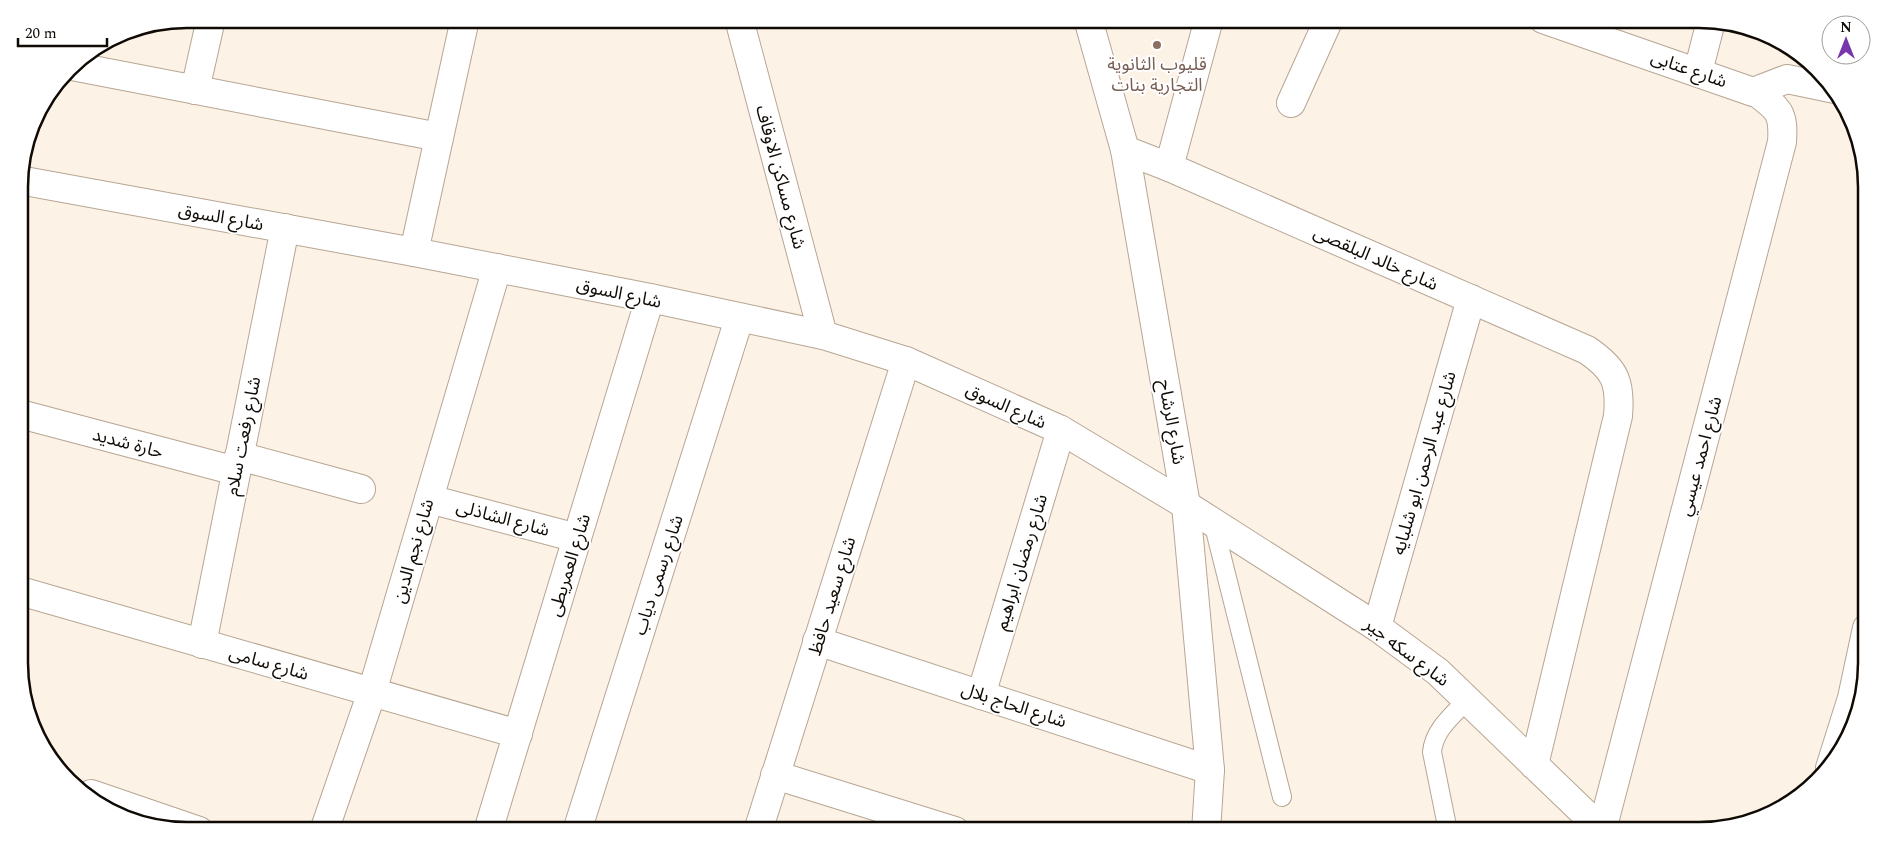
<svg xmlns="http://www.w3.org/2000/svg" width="1886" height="850" font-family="Spectral,'Noto Sans Arabic',serif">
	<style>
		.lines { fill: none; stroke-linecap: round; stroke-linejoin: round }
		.service-casing { stroke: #b7a693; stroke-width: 20 }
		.minor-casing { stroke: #b7a693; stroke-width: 30 }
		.service { stroke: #fff; stroke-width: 18 }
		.minor { stroke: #fff; stroke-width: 28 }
		.education-dot { fill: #8d6e63; stroke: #fff; stroke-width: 2 }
		.labels { text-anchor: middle; stroke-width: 4; stroke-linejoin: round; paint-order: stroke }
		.education-label { font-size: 18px; fill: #785e54; stroke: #fff }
		.street-label { font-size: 18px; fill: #100a05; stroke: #fff }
		.rim { fill: none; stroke: #100a05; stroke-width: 2.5 }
	</style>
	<rect width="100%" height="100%" fill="#fdf2e6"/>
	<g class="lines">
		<defs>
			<g id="service">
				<polyline points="1213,522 1282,797"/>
				<path d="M1446 821 1432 752C1434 730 1452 716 1467 700"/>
			</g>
			<g id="minor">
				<polyline points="739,19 823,335"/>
				<polyline points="1088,19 1125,150 1186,505 1210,770 1206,831"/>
				<polyline points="1543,19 1753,92 1787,79 1835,89"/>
				<polyline points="72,66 439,137"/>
				<polyline points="1698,72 1711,21"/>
				<polyline points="195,90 211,19"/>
				<polyline points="1291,103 1329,19"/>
				<path d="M1125 150 1169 167 1587 350C1615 369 1621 382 1618 416L1534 765"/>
				<polyline points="1169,167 1209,19"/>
				<polyline points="19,180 414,252 650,298 823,335 906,361 1061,430 1186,505 1377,627 1438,672 1603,831"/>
				<polyline points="414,252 465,19"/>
				<polyline points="20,414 236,471"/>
				<polyline points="239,456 361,489"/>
				<polyline points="429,499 577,538"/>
				<polyline points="20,591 518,734"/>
				<polyline points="1377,627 1471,299"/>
				<polyline points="817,641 1210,770"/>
				<polyline points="202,644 285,228"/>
				<polyline points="981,695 1061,430"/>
				<polyline points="1830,768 1852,698 1867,628"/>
				<polyline points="775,775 955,831"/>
				<polyline points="91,794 199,831"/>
				<path d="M1602 830 1782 142C1784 113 1779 109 1756 92"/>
				<polyline points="324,831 372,692 497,268"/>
				<polyline points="488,831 650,298"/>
				<polyline points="577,831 739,319"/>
				<polyline points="758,831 906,361"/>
			</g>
		</defs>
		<use href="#service" class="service-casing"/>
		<use href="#minor" class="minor-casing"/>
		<use href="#service" class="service"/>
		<use href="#minor" class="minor"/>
	</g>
	<circle class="education-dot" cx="1157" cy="45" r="5"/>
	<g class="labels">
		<g class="education-label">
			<text x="1157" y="70">قليوب الثانوية<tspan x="1157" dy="21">التجارية بنات</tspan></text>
		</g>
		<g class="street-label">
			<text transform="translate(1689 69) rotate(19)" y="6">شارع عتابى</text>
			<text transform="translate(781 177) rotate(75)" y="6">شارع مساكن الاوقاف</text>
			<text transform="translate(221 217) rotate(10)" y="6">شارع السوق</text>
			<text transform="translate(1376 258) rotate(24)" y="6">شارع خالد البلقصى</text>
			<text transform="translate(619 293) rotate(12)" y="6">شارع السوق</text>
			<text transform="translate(1006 406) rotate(24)" y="6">شارع السوق</text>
			<text transform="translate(1172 422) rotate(80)" y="6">شارع الرشاح</text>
			<text transform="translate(243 436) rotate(-79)" y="6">شارع رفعت سلام</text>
			<text transform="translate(128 443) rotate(15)" y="6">حارة شديد</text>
			<text transform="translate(1700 456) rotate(-75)" y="6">شارع احمد عيسي</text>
			<text transform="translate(1424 463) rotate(-74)" y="6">شارع عبد الرحمن ابو شلبايه</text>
			<text transform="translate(503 518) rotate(15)" y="6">شارع الشاذلى</text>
			<text transform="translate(413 551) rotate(-74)" y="6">شارع نجم الدين</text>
			<text transform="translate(1021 562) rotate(-73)" y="6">شارع رمضان ابراهيم</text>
			<text transform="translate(569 565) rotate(-73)" y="6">شارع العمريطى</text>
			<text transform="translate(658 575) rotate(-72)" y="6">شارع رسمى دياب</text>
			<text transform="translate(832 596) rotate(-73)" y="6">شارع سعيد حافظ</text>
			<text transform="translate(1407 652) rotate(37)" y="6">شارع سكه جير</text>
			<text transform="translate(269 663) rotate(16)" y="6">شارع سامى</text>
			<text transform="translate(1014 705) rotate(18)" y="6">شارع الحاج بلال</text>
		</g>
	</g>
	<path d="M0 0H1886V850H0ZM187 28H1699A159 159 0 0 1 1858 187V663A159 159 0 0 1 1699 822H187A159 159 0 0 1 28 663V187A159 159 0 0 1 187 28Z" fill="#fff" fill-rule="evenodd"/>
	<path class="rim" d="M187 28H1699A159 159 0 0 1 1858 187V663A159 159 0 0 1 1699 822H187A159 159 0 0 1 28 663V187A159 159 0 0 1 187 28Z"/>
	<g transform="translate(1846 40)"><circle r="24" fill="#ffffff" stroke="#9f9d9b"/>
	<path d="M0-4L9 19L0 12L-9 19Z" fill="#7936aa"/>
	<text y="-8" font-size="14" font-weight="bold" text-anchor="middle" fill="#100a05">N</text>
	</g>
	<path d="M18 38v8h89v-8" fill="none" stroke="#100a05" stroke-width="2.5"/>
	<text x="25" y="38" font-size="15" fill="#100a05" stroke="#ffffff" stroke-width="4" paint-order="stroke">20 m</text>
</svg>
